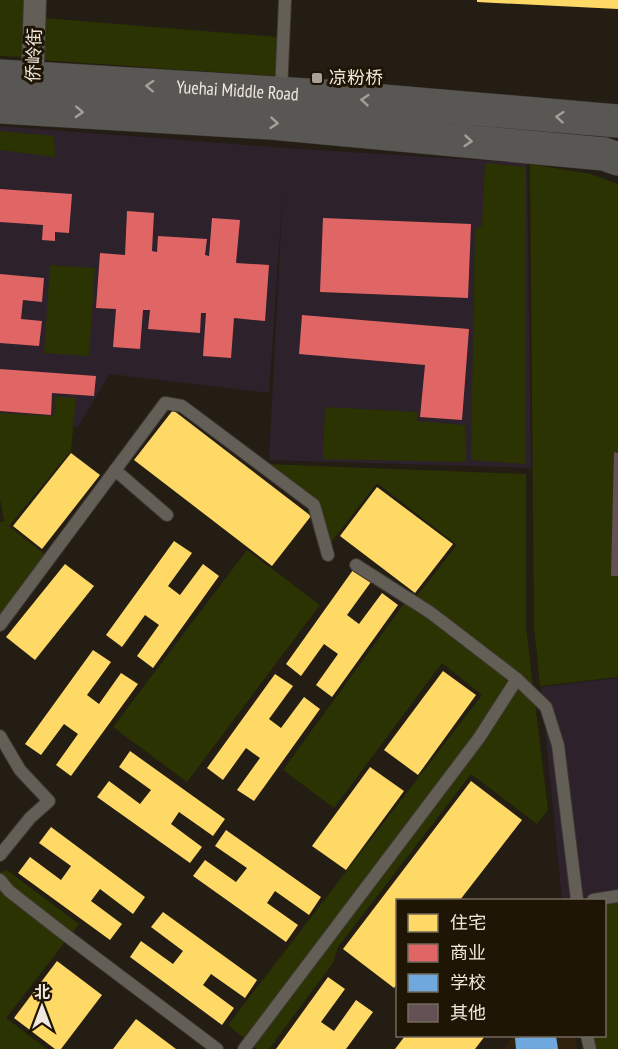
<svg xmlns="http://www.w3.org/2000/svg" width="618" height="1049" font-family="'PT Sans Narrow','Noto Sans SC',sans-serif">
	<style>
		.commercial { fill: #2d212b }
		.built { fill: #30220d }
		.green { fill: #2b3303 }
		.homes { fill: #ffd966 }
		.shops { fill: #e06666 }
		.schools { fill: #6fa8dc }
		.building { fill: #645155 }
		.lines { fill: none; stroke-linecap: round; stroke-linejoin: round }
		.service-casing { stroke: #3d3832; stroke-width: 14 }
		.minor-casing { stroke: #3d3832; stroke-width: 24 }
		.trunk-casing { stroke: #3d3832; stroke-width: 34 }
		.service { stroke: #635e56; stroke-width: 12 }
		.minor { stroke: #635e56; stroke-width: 22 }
		.trunk { stroke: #585754; stroke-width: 33 }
		.oneway { stroke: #a4a099 }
		.poi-dot { fill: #a8a197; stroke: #1f1505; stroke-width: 2 }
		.labels { text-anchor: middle; stroke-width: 6; stroke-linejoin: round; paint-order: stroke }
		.street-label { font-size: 18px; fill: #f0e8de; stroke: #1f1505 }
		.poi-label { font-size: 18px; fill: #f0e8de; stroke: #1f1505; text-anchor: start }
	</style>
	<rect width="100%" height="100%" fill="#231d14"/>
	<g class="commercial">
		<polygon points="0,126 286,148 527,163 531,468 269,460 283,190 269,393 110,374 78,427 0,419"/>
		<polygon points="618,678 618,894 562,900 541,687"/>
	</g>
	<polygon class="built" points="513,1036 575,1036 577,1049 503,1049"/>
	<g class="green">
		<polygon points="0,0 25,0 24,57 0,56"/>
		<polygon points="44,18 278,37 276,76 41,60"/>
		<polygon points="0,131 54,136 55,157 0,150"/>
		<polygon points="485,163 526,167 525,464 471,460 475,228 482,226"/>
		<polygon points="530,164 591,174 618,184 618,677 540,686 534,626"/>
		<polygon points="50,265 95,268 89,356 44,353"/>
		<polygon points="55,396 76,398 71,451 9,526 47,556 0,618 0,522 4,521 0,499 0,413 54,416"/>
		<polygon points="325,407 418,412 417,421 465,425 466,462 323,459"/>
		<polygon points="266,464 526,474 526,628 548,810 537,824 471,774 338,947 333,963 269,1049 257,1049 228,1025 482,695 442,663 334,808 283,770 411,594 416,597 457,545 377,483 329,545 318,503"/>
		<polygon points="247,550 320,605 187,782 113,727"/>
		<polygon points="7,870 79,924 6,1018 47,1049 0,1049 0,872"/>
		<polygon points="618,901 618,1049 594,1049 592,1036 604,1036 605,903"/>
	</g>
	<g class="homes">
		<polygon points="477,0 618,0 618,9 477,2"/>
		<polygon points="173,410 311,516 272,566 134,460"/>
		<polygon points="71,453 100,475 42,549 13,526"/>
		<polygon points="377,487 453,544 415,593 340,536"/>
		<polygon points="174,541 192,553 168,586 180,595 203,564 219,576 153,668 137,656 159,625 145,615 122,647 106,635"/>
		<polygon points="65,564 94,586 35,660 6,637"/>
		<polygon points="353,570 371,582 347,615 359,624 382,593 398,605 332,697 316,685 338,654 324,644 301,676 286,664"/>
		<polygon points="93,650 111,662 87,695 99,704 121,673 138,684 71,776 56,765 78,734 64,724 41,755 25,744"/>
		<polygon points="443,671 476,695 418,775 384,750"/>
		<polygon points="275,674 293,686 269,719 281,728 304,697 320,709 254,801 237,790 260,758 246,748 223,780 207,768"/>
		<polygon points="130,751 225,819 213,836 179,812 171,824 202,847 190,863 97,797 109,781 140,804 151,790 119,767"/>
		<polygon points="370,767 404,791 346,870 312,846"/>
		<polygon points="471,781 522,820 460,900 398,900 398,983 394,988 343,949"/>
		<polygon points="51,827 145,897 133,914 100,889 91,901 122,924 110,940 18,873 30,857 61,880 71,866 39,843"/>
		<polygon points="226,830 321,897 309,915 275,891 267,903 298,925 286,942 193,876 205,860 236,882 247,868 215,846"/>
		<polygon points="163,912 257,980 245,998 211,974 203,985 234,1008 222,1025 130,957 141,941 173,964 183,951 151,927"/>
		<polygon points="57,961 102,995 61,1049 55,1049 14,1018"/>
		<polygon points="328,977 345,989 321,1022 334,1031 356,1000 373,1012 346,1049 276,1049"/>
		<polygon points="136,1019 176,1049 113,1049"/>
		<polygon points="405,1036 485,1036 475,1049 395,1049"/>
	</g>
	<g class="shops">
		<polygon points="0,189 72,194 69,233 55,232 55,241 42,240 43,225 0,222"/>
		<polygon points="127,211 154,213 152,251 157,252 158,236 207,239 205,255 209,256 212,218 240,220 236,263 269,265 265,321 234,318 231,358 203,356 206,313 201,313 200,333 148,329 150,310 143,310 140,349 113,347 116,309 96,308 100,253 125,255"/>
		<polygon points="323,218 471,224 468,298 320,292"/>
		<polygon points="0,274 44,278 42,302 23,300 21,319 42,321 39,346 0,343"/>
		<polygon points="302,315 469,329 462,420 420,417 425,365 299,354"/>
		<polygon points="0,369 96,376 94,396 52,393 51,415 0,411"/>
	</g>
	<polygon class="schools" points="531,1036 556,1036 558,1049 516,1049 515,1038"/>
	<polygon class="building" points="614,452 618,453 618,576 611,576"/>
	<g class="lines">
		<defs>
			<g id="service">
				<polyline points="281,92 285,0"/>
				<polyline points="115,470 167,515"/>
				<polyline points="356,565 431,613 517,679 546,707 558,745 577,900"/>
				<polyline points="0,625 165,403 182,406 314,505 328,555"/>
				<polyline points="0,736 20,770 49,801 30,818 0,855"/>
				<polyline points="0,880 9,891 63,933 217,1049"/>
				<polyline points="593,900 618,896"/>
				<polyline points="587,1036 590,1049"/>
				<polyline points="244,1049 479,738 517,679"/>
			</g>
			<polyline id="minor" points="32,93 35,0"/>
			<g id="trunk">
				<path id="s1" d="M0 76 324 96 618 121"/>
				<polyline points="0,107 271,123 604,154 618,159"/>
			</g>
		</defs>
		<use href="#service" class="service-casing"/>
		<use href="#minor" class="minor-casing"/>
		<use href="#trunk" class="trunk-casing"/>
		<use href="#service" class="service"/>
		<use href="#minor" class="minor"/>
		<use href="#trunk" class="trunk"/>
	</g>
	<defs><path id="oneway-chevron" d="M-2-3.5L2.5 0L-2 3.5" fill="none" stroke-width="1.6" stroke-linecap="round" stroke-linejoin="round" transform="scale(1.5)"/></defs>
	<g class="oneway">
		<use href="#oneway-chevron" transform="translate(150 86) rotate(-177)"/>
		<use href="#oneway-chevron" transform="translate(365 100) rotate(-175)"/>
		<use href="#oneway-chevron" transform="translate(79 112) rotate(3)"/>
		<use href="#oneway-chevron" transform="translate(560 117) rotate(-175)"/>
		<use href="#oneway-chevron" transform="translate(274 123) rotate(5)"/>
		<use href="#oneway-chevron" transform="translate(468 141) rotate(5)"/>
	</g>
	<rect class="poi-dot" x="311" y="72" width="12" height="12" rx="3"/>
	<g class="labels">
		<g class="street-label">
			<text transform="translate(34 55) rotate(-88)" y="6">侨岭街</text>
			<text dy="6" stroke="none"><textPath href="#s1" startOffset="238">Yuehai Middle Road</textPath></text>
		</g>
		<g class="poi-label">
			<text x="329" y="84">凉粉桥</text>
		</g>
	</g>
	<rect x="396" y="899" width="210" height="138" fill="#1f1505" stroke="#73695c" stroke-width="1.5"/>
	<rect x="408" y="914" width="30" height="18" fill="#ffd966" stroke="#73695c" stroke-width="1.5"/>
	<text x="450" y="929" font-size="18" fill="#f0e8de">住宅</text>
	<rect x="408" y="944" width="30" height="18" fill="#e06666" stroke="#73695c" stroke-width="1.5"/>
	<text x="450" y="959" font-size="18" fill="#f0e8de">商业</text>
	<rect x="408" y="974" width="30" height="18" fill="#6fa8dc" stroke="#73695c" stroke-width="1.5"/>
	<text x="450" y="989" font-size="18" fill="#f0e8de">学校</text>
	<rect x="408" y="1004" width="30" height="18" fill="#645155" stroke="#73695c" stroke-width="1.5"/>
	<text x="450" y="1019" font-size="18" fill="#f0e8de">其他</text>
	<g transform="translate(42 1007)" stroke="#1f1505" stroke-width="4.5" paint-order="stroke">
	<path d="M0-4.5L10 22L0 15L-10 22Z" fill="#f0e8de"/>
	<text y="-9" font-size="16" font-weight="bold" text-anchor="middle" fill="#f0e8de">北</text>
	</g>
</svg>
